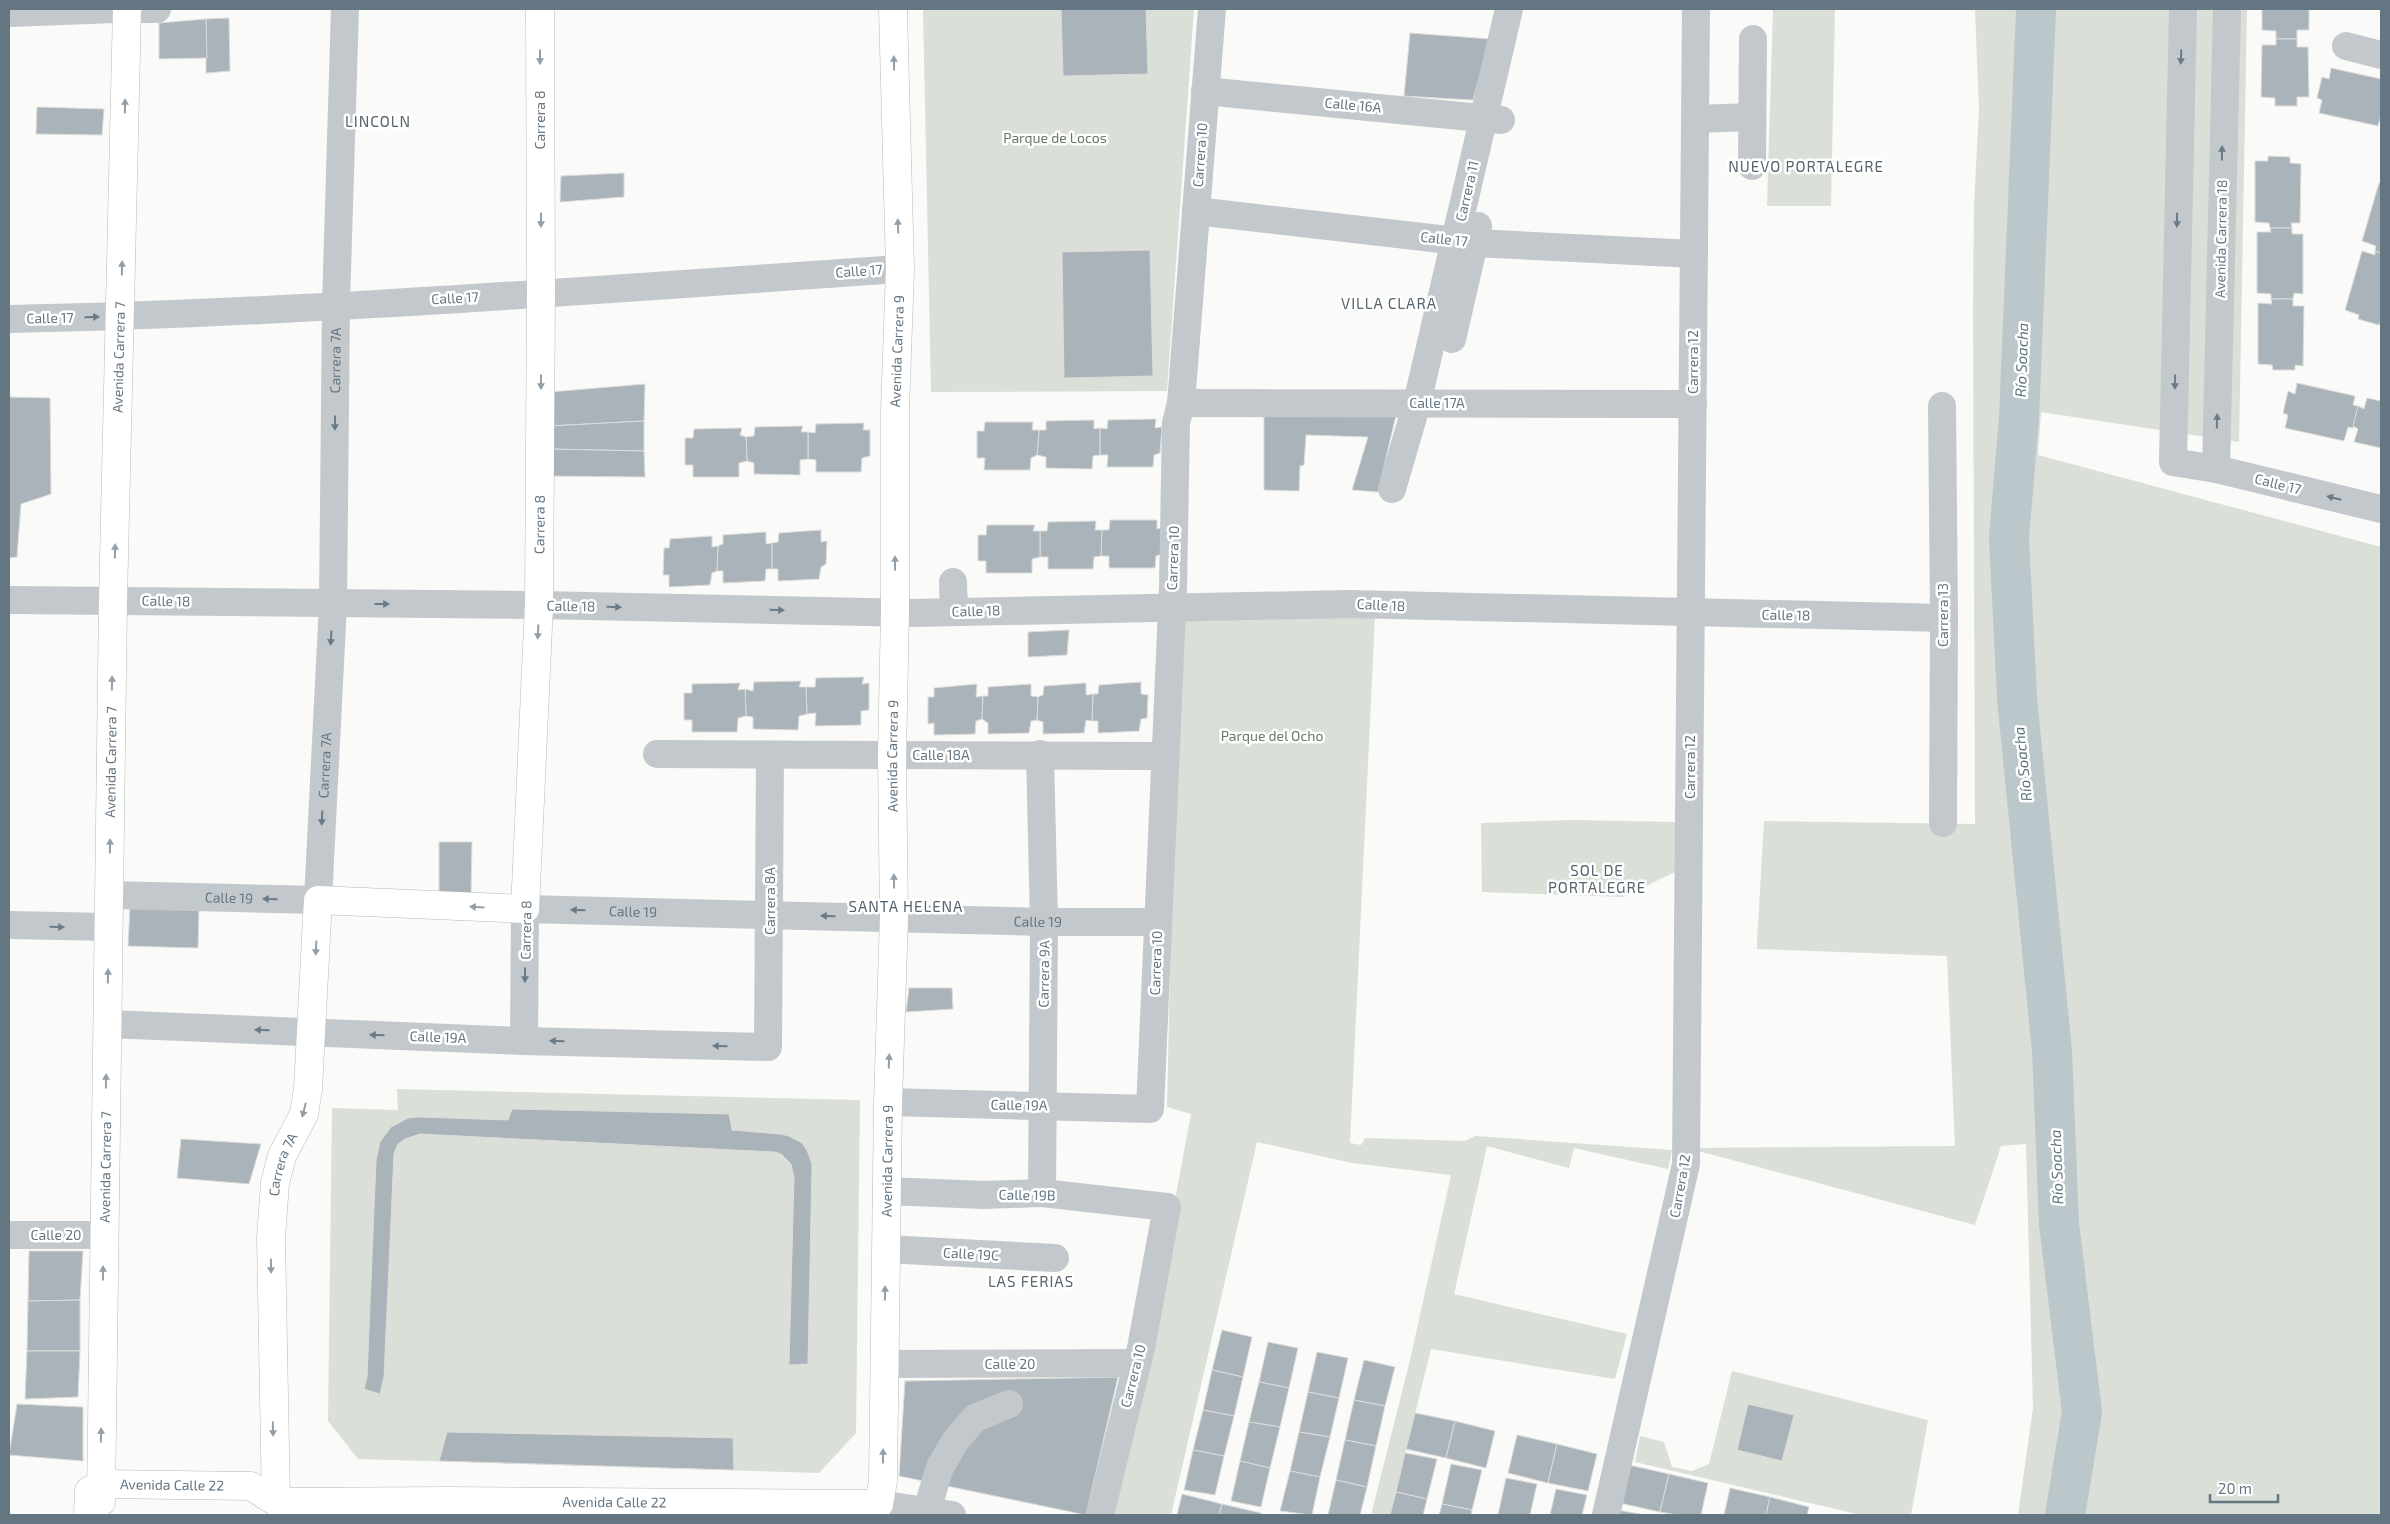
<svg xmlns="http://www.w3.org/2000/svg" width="2390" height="1524" font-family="'Exo 2',sans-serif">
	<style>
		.green { fill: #dadfd7 }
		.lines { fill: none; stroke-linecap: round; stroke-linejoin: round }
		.river { stroke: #bbc7cb; stroke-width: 40 }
		.building { fill: #aab3b9; stroke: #dcdcda }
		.major-casing { stroke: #b5babe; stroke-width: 29 }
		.minor { stroke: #c3c8cc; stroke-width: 28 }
		.major { stroke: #fff; stroke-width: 28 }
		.oneway { fill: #939fa8 }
		.oneway2 { fill: #6a7a87 }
		.labels { text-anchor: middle; stroke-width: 5; stroke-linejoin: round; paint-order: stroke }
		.street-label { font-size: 14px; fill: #657683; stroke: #fff }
		.park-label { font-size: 14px; fill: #687a64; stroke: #fff }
		.neighbourhood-label { font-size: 15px; letter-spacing: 1px; fill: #57646e; stroke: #fff }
		.water-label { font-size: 15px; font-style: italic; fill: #60757c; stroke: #fff }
	</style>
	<rect width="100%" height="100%" fill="#fafaf8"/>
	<g class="green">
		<polygon points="923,9 1194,9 1167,391 931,392"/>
		<polygon points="1773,9 1835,9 1831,206 1767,206"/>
		<polygon points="1975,9 2247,9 2239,442 2041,412 2038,455 2381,547 2381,1515 2018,1515 2033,1408 2026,1144 2001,1146 1975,1225 1687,1148 1955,1146 1947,956 1757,949 1757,942 1764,821 1975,824 1973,309 1974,206 1979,108"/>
		<polygon points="1375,616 1350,1143 1361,1145 1365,1138 1465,1141 1475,1136 1672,1150 1668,1169 1574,1148 1569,1168 1487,1146 1454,1294 1627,1334 1615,1379 1431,1349 1390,1515 1371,1515 1410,1360 1451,1175 1352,1163 1257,1142 1171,1515 1108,1515 1144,1366 1191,1114 1167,1107 1178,617"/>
		<polygon points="1573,820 1677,822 1675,872 1623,897 1482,892 1481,823"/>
		<polygon points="397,1089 860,1100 856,1433 819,1473 358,1459 328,1421 332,1108 398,1110"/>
		<polygon points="1732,1371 1928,1420 1911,1515 1861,1515 1635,1462 1640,1436 1664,1442 1672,1467 1692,1471 1709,1464"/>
	</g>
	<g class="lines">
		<polyline class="river" points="2036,9 2019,417 2009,538 2017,698 2052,1051 2059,1224 2082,1412 2065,1515"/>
	</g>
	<g class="building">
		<polygon points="1061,9 1146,9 1148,74 1063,76"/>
		<polygon points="2262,9 2309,9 2309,30 2297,30 2297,39 2276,39 2276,31 2262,30"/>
		<polygon points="229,18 230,71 206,73 206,19"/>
		<polygon points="206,19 207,58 159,59 159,23"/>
		<polygon points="1410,33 1490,39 1473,100 1404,96"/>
		<polygon points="2276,39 2297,39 2297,47 2308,47 2309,97 2297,97 2297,106 2275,106 2275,98 2261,97 2262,45 2276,45"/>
		<polygon points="2331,68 2381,79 2381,115 2378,126 2319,113 2322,100 2317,98 2322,77 2329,79"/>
		<polygon points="37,107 104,109 102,135 36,134"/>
		<polygon points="2268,156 2290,157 2290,163 2301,164 2300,223 2291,223 2292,228 2270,228 2269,223 2255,222 2255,161 2268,161"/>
		<polygon points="624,173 624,197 560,202 561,176"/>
		<polygon points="2379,183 2381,183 2381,253 2375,251 2376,246 2362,241"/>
		<polygon points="2270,228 2292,228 2292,234 2303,234 2303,294 2294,293 2293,299 2271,299 2271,294 2257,293 2257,232 2271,232"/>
		<polygon points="1150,250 1153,376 1064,378 1062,252"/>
		<polygon points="2362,251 2375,255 2375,251 2381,253 2381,320 2379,325 2358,319 2359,315 2345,310"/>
		<polygon points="2271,299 2293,299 2293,306 2304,306 2303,366 2295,365 2295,370 2273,370 2272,365 2258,364 2258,303 2272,304"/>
		<polygon points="2297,383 2355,396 2353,405 2358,406 2353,428 2348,427 2344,441 2285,428 2288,415 2283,413 2288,391 2295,394"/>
		<polygon points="645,384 644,421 549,426 550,392"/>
		<polygon points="9,397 50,398 51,494 21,504 17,557 9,558"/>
		<polygon points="2367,398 2381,401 2381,448 2354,442 2358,429 2353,426 2358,406 2364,409"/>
		<polygon points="1397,411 1378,492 1352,490 1368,437 1306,435 1304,465 1300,466 1299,491 1264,490 1264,413"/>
		<polygon points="1156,419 1155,428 1162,427 1160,453 1154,455 1153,467 1107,467 1108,455 1100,455 1100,428 1107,429 1108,420"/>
		<polygon points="1094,420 1094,429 1100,428 1100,455 1093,456 1092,469 1046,468 1046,457 1037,455 1039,430 1046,430 1046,421"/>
		<polygon points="644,421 644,451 549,449 549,426"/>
		<polygon points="985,422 1033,422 1032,430 1039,430 1037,455 1031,458 1030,470 984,470 985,458 977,458 977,431 984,431"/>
		<polygon points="864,423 863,430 870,430 870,456 862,458 861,472 816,472 816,460 808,459 808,432 815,433 816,424"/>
		<polygon points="803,426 801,432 808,432 808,459 800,460 800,475 754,474 754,463 747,461 746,437 754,436 755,427"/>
		<polygon points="742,428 740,435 746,437 747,461 739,463 739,477 693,477 693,465 685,465 685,438 693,438 694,429"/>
		<polygon points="549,449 644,451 645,477 548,476"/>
		<polygon points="1110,520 1157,520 1157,529 1163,528 1162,554 1156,556 1155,568 1109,568 1109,556 1101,556 1102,530 1109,530"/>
		<polygon points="1096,521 1095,530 1102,530 1101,556 1094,557 1093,569 1048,569 1048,557 1040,557 1040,531 1047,531 1048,522"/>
		<polygon points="987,525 1035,525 1033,531 1040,531 1040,557 1032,559 1032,573 986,573 986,561 978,561 978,535 986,535"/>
		<polygon points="821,530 821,542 827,541 826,564 821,567 819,579 778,581 778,569 772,569 772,543 778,542 779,533"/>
		<polygon points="766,532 766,544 772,543 772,569 766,569 765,581 723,583 723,571 717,571 718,546 723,544 723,535"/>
		<polygon points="712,536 712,547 718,546 717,571 712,573 710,585 669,587 669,575 663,575 664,548 669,548 670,539"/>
		<polygon points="1069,630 1067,655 1028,657 1028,632"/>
		<polygon points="864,677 862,684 869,683 869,710 861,711 861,725 815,726 816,713 807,714 806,687 815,687 816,678"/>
		<polygon points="801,681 799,687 806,687 807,714 799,716 798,730 753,729 753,717 746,716 745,689 753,691 754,682"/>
		<polygon points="1141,682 1141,694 1148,695 1147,718 1141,719 1139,731 1098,733 1098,721 1092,721 1093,694 1098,694 1099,685"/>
		<polygon points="740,683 738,690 745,689 746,716 738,718 737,732 692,732 692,720 684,720 684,693 692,693 692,684"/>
		<polygon points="1086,683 1086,695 1093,694 1092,721 1086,720 1084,733 1043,734 1043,722 1037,720 1038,697 1043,695 1044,686"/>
		<polygon points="977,684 976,697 983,696 982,719 976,721 975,734 934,735 934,723 928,724 928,697 934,697 934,688"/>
		<polygon points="1031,684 1031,696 1038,697 1037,720 1031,721 1029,733 988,734 988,723 982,719 983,696 988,696 988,687"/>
		<polygon points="439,842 472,842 471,894 439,892"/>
		<polygon points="130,906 199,908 198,948 128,946"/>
		<polygon points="909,988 952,988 953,1009 906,1012"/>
		<polygon points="512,1109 729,1114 732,1130 780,1134 789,1136 802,1143 807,1150 812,1164 808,1364 789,1365 794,1177 791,1164 781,1154 775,1152 420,1134 405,1139 398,1144 394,1153 384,1377 380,1394 364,1389 367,1377 376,1161 380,1142 391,1127 408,1118 418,1117 508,1120"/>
		<polygon points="181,1139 261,1144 249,1184 177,1178"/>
		<polygon points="29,1251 83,1251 80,1300 28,1301"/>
		<polygon points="80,1300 80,1351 27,1351 28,1301"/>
		<polygon points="1222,1330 1252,1337 1243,1377 1212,1370"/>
		<polygon points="1268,1342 1298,1348 1289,1388 1259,1382"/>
		<polygon points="27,1351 80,1351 78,1397 25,1399"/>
		<polygon points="1317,1352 1348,1358 1339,1398 1308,1392"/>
		<polygon points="1364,1360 1395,1367 1385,1406 1354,1400"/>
		<polygon points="1212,1370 1243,1377 1234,1416 1203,1410"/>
		<polygon points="1118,1377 1086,1515 899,1476 905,1381"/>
		<polygon points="1259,1382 1289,1388 1280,1427 1249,1422"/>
		<polygon points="1308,1392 1339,1398 1330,1437 1299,1432"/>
		<polygon points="1354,1400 1385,1406 1376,1446 1345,1440"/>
		<polygon points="17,1404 83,1407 83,1461 9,1455"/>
		<polygon points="1748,1404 1794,1415 1782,1461 1737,1450"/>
		<polygon points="1203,1410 1234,1416 1224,1456 1193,1450"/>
		<polygon points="1415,1413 1455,1421 1446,1458 1406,1449"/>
		<polygon points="1455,1421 1495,1431 1486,1468 1446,1458"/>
		<polygon points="1249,1422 1280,1427 1270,1468 1240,1461"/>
		<polygon points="447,1432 733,1438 734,1470 439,1461"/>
		<polygon points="1299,1432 1330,1437 1320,1477 1290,1471"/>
		<polygon points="1517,1435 1557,1444 1548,1483 1508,1473"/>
		<polygon points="1345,1440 1376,1446 1367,1487 1336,1480"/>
		<polygon points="1557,1444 1597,1454 1588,1491 1548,1483"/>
		<polygon points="1193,1450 1224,1456 1215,1495 1184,1490"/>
		<polygon points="1405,1453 1437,1459 1427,1499 1396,1492"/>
		<polygon points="1240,1461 1270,1468 1261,1507 1231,1501"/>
		<polygon points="1451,1464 1482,1470 1472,1510 1442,1504"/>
		<polygon points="1629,1465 1669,1474 1660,1512 1620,1503"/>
		<polygon points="1290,1471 1320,1477 1312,1515 1280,1511"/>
		<polygon points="1669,1474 1708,1483 1701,1515 1678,1515 1660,1512"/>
		<polygon points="1506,1478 1537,1484 1530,1515 1498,1515"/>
		<polygon points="1336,1480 1367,1487 1360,1515 1328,1515"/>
		<polygon points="1730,1488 1770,1497 1766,1515 1724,1515"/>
		<polygon points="1556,1489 1587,1495 1582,1515 1550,1515"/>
		<polygon points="1396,1492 1427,1499 1423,1515 1390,1515"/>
		<polygon points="1182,1494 1222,1504 1219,1515 1177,1515"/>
		<polygon points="1770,1497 1809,1507 1807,1515 1766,1515"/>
		<polygon points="1222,1504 1261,1513 1261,1515 1219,1515"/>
		<polygon points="1442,1504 1472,1510 1471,1515 1439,1515"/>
		<polygon points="1617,1510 1646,1515 1616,1515"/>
	</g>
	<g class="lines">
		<defs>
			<g id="major">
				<path id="s3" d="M101 1502 113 600 127 9"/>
				<path id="s4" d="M276 1502 271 1238 275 1183 282 1156 304 1114 308 1089 318 900 525 909 539 605 541 293 540 9"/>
				<path id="s5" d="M88 1515 89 1491 101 1484 251 1486 276 1502 448 1501 879 1504 883 1481 888 1102 894 917 892 755 895 612V410L900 269 893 9"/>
			</g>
		</defs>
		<use href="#major" class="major-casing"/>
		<g class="minor">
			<polyline points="119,9 157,9"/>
			<polyline points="2183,9 2173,462 2216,469 2381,509"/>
			<polyline points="9,13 116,9"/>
			<polyline points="2346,46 2381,55"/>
			<polyline points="1205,91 1501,120"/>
			<polyline points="1695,119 1752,117"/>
			<polyline points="1752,166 1753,39"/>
			<polyline points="1196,211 1475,243 1694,254"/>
			<path d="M9 319C306 313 603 289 900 269"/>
			<polyline points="1452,339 1478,226"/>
			<polyline points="1181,403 1693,404"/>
			<polyline points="1942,406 1944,618 1943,823"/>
			<polyline points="2216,469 2227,9"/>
			<polyline points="1392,489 1417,403 1509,9"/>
			<polyline points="953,582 954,611"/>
			<polyline points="9,600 539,605 913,613 1349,604 1944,618"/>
			<polyline points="657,754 1165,756"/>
			<polyline points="1040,754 1044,922 1042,1193"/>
			<path id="s1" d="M109 895 318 900 333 604 336 304 345 9"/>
			<polyline points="9,925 109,927"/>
			<polyline points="107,1024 524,1041 768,1047 770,756"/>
			<path id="s2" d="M524 1041 525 909 1044 922H1158"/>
			<polyline points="888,1102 1150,1109 1173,587 1176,423 1181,403 1212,9"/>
			<polyline points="887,1191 984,1195 1042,1193 1167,1207 1141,1348 1100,1515"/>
			<polyline points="9,1235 103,1235"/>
			<polyline points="886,1249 1055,1258"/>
			<polyline points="884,1364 1136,1363"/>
			<polyline points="927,1510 940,1467 956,1440 975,1418 1009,1404"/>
			<polyline points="879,1515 879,1504 952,1515"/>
			<polyline points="1606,1515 1686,1164 1696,9"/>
		</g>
		<use href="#major" class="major"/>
	</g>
	<defs><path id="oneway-solid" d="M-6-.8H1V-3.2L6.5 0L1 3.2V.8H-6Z" transform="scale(1.25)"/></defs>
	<g class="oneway">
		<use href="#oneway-solid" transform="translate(540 57) rotate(90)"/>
		<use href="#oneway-solid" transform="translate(894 63) rotate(-91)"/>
		<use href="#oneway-solid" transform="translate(125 106) rotate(-89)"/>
		<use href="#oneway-solid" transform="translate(541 220) rotate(90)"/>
		<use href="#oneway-solid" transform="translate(898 226) rotate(-92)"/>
		<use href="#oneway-solid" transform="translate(122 268) rotate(-89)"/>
		<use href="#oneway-solid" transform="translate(541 382) rotate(90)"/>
		<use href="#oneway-solid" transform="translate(115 551) rotate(-89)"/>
		<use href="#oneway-solid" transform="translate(895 563) rotate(-90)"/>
		<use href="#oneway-solid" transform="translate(538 632) rotate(93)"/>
		<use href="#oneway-solid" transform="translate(112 683) rotate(-89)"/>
		<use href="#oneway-solid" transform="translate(110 846) rotate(-89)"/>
		<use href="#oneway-solid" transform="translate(894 881) rotate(-91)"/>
		<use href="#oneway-solid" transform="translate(477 907) rotate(-177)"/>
		<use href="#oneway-solid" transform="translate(316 948) rotate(93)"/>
		<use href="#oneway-solid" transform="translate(108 976) rotate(-89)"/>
		<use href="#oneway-solid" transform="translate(889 1061) rotate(-88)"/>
		<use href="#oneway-solid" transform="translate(106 1081) rotate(-89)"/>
		<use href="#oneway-solid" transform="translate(304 1110) rotate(104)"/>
		<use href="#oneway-solid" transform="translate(271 1266) rotate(89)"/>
		<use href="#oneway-solid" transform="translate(103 1273) rotate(-89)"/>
		<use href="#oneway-solid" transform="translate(885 1293) rotate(-89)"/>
		<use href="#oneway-solid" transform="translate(273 1429) rotate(89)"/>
		<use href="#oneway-solid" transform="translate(101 1435) rotate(-89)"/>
		<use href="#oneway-solid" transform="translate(883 1456) rotate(-89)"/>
	</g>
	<g class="oneway2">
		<use href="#oneway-solid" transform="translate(2181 57) rotate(92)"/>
		<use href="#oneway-solid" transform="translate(2222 153) rotate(-89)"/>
		<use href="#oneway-solid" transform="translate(2177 220) rotate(91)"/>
		<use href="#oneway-solid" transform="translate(92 317) rotate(-1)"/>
		<use href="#oneway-solid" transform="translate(2175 382) rotate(91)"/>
		<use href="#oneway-solid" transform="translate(2217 421) rotate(-89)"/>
		<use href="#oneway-solid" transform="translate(335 423) rotate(91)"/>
		<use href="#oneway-solid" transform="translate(2334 498) rotate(-166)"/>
		<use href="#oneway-solid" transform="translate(382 604)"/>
		<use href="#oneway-solid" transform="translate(614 607) rotate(1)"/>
		<use href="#oneway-solid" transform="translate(777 610) rotate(1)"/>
		<use href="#oneway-solid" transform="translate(331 638) rotate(93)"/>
		<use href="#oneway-solid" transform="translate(322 818) rotate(93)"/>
		<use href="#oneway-solid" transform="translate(270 899) rotate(-179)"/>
		<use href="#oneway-solid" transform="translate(578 910) rotate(-179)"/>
		<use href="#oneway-solid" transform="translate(828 916) rotate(-179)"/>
		<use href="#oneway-solid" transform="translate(57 927) rotate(2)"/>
		<use href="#oneway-solid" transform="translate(525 975) rotate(90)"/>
		<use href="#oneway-solid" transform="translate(262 1030) rotate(-178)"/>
		<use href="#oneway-solid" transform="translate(377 1035) rotate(-178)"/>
		<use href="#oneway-solid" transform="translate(557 1041) rotate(-179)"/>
		<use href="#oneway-solid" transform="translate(720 1046) rotate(-179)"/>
	</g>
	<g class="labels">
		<g class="street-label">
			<text transform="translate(1353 105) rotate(5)" y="5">Calle 16A</text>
			<text transform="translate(540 120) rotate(-90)" y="5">Carrera 8</text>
			<text transform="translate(1200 155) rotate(-86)" y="5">Carrera 10</text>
			<text transform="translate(1467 191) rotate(-77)" y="5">Carrera 11</text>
			<text transform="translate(1444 239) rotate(6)" y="5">Calle 17</text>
			<text transform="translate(2221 239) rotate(-89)" y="5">Avenida Carrera 18</text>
			<text transform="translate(859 271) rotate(-4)" y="5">Calle 17</text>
			<text transform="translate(455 298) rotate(-3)" y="5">Calle 17</text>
			<text transform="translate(50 318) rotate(-1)" y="5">Calle 17</text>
			<text dy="5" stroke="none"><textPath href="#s5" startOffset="1974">Avenida Carrera 9</textPath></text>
			<text dy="5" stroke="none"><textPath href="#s3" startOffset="1145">Avenida Carrera 7</textPath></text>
			<text dy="5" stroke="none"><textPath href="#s1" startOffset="749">Carrera 7A</textPath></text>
			<text transform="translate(1693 362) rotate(-90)" y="5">Carrera 12</text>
			<text x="1437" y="408">Calle 17A</text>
			<text transform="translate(2278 484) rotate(14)" y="5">Calle 17</text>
			<text dy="5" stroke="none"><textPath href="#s4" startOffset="1201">Carrera 8</textPath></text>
			<text transform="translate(1173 558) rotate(-88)" y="5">Carrera 10</text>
			<text transform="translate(166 601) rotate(1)" y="5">Calle 18</text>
			<text transform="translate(1381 605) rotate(3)" y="5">Calle 18</text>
			<text transform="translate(571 606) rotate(1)" y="5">Calle 18</text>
			<text transform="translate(976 611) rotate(-2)" y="5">Calle 18</text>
			<text transform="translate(1786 615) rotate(1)" y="5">Calle 18</text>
			<text transform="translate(1943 615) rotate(-90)" y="5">Carrera 13</text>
			<text x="941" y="760">Calle 18A</text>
			<text dy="5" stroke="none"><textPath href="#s5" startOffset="1569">Avenida Carrera 9</textPath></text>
			<text dy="5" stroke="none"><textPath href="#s3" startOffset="740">Avenida Carrera 7</textPath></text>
			<text dy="5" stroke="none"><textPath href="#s1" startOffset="344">Carrera 7A</textPath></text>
			<text transform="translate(1690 767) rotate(-90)" y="5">Carrera 12</text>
			<text dy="5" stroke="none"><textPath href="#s1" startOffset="120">Calle 19</textPath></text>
			<text transform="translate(770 901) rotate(-90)" y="5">Carrera 8A</text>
			<text dy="5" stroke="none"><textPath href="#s2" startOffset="240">Calle 19</textPath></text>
			<text dy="5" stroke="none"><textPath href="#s2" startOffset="645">Calle 19</textPath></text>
			<text transform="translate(526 930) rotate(-89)" y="5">Carrera 8</text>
			<text transform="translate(1156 963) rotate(-88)" y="5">Carrera 10</text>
			<text transform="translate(1044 974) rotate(-89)" y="5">Carrera 9A</text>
			<text transform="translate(438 1037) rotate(2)" y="5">Calle 19A</text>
			<text transform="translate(1019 1105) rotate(1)" y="5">Calle 19A</text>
			<text dy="5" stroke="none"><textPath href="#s5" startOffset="1164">Avenida Carrera 9</textPath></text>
			<text dy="5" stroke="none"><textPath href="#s4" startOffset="339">Carrera 7A</textPath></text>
			<text dy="5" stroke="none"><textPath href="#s3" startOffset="335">Avenida Carrera 7</textPath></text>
			<text transform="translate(1680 1186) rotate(-80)" y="5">Carrera 12</text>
			<text transform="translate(1027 1195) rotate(1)" y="5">Calle 19B</text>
			<text x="56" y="1240">Calle 20</text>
			<text transform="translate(971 1254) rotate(3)" y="5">Calle 19C</text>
			<text x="1010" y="1369">Calle 20</text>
			<text transform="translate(1133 1376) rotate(-76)" y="5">Carrera 10</text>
			<text dy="5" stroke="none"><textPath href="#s5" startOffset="109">Avenida Calle 22</textPath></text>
			<text dy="5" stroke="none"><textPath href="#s5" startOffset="556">Avenida Calle 22</textPath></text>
		</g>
		<g class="park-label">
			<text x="1055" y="143">Parque de Locos</text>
			<text x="1272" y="741">Parque del Ocho</text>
		</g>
		<g class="neighbourhood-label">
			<text x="378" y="127">LINCOLN</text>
			<text x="1806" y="172">NUEVO PORTALEGRE</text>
			<text x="1389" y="309">VILLA CLARA</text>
			<text x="1597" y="876">SOL DE<tspan x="1597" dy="17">PORTALEGRE</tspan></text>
			<text x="906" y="912">SANTA HELENA</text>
			<text x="1031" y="1287">LAS FERIAS</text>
		</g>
		<g class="water-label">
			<text transform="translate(2022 360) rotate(-88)" y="5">Río Soacha</text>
			<text transform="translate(2023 764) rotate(-96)" y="5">Río Soacha</text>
			<text transform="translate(2057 1167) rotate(-92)" y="5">Río Soacha</text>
		</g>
	</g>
	<rect width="2390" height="1524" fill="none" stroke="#657683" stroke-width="20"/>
	<path d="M2210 1494v8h68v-8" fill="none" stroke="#657683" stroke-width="2.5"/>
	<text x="2218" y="1494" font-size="15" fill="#657683" stroke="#ffffff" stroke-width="4" paint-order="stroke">20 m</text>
</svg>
